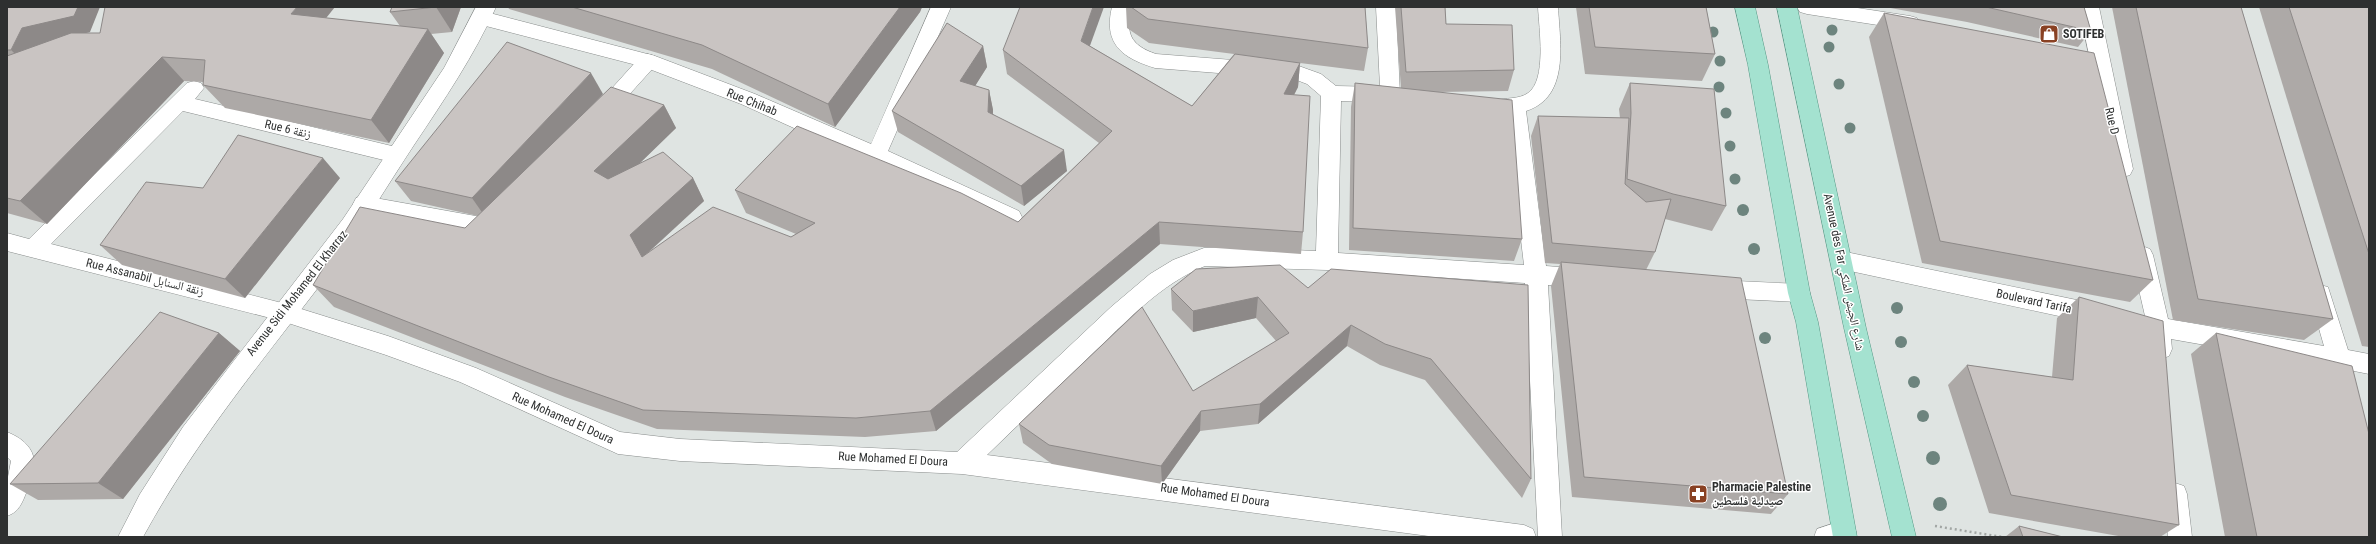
<svg xmlns="http://www.w3.org/2000/svg" width="2376" height="544" font-family="'Roboto Condensed','Noto Naskh Arabic',sans-serif">
	<style>
		.lines { fill: none; stroke-linecap: round; stroke-linejoin: round }
		.pedestrian-casing { stroke: #888c8b; stroke-width: 1 }
		.minor-casing { stroke: #888c8b; stroke-width: 1 }
		.tertiary-casing { stroke: #888c8b; stroke-width: 1 }
		.primary-casing { stroke: #549784; stroke-width: 1 }
		.path { stroke: #a2a6a4; stroke-width: 2.5; stroke-dasharray: 2 3; stroke-linecap: butt }
		.pedestrian { fill: #fff; fill-rule: evenodd }
		.minor { fill: #fff; fill-rule: evenodd }
		.tertiary { fill: #fff; fill-rule: evenodd }
		.primary { fill: #a4e2d0; fill-rule: evenodd }
		.tree { fill: #6d847e }
		.wall { fill: #ada9a7 }
		.shaded-wall { fill: #8d8988 }
		.building { fill: #c9c4c2; stroke: #8d8988 }
		.labels { text-anchor: middle; stroke-width: 3; stroke-linejoin: round; paint-order: stroke }
		.poi-label { font-size: 12px; font-weight: bold; fill: #2e3030; stroke: #fff; text-anchor: start }
		.street-label { font-size: 12px; fill: #2e3030; stroke: #fff }
	</style>
	<rect width="100%" height="100%" fill="#dfe4e2"/>
	<g class="lines">
		<defs>
			<g id="pedestrian">
				<polygon points="648,54 655,56 658,61 655,66 609,117 602,120 595,117 592,112 595,107 641,56"/>
				<polygon points="364,196 498,220 506,223 509,229 506,235 498,238 364,212 356,210 353,204 356,198"/>
			</g>
			<g id="minor">
				<polygon points="931,7 951,7 888,151 1019,211 1022,217 1019,223 1011,226 1003,223 741,104 644,67 482,25 475,23 472,18 475,13 482,11 655,56 755,94 871,144"/>
				<path d="M1112 7H1132C1125 33 1130 45 1156 54L1296 65 1321 74 1336 86 1380 87 1376 7H1396L1400 95 1397 100 1390 103 1341 101 1338 253 1524 265 1506 113 1495 111 1492 106 1495 101C1506 97 1518 100 1528 93 1547 80 1539 28 1538 7H1558C1560 43 1570 97 1526 111L1546 266 1585 269 1593 272 1596 278 1593 284 1585 287 1548 285 1562 537H1538L1525 283 1327 270 1205 266C1160 284 1125 323 1090 356 1056 389 1021 422 987 455L1524 525 1533 529 1536 537H1436L962 474 680 461 618 454 460 382 386 355 282 321 7 251V233L29 239 187 83 194 81 201 83 204 88 195 99 396 147 403 149 406 155 403 161 396 163 183 111 51 244 282 303 388 336 476 368 620 432 680 439 957 452 1111 307 1150 274 1173 260 1204 248 1226 247 1316 251 1321 96 1307 84 1294 79 1155 68C1122 58 1103 44 1112 7Z"/>
				<polygon points="1797,7 1851,7 1910,16 1917,18 1920,23 1917,28 1910,30 1807,14 1800,12"/>
				<polygon points="2079,7 2099,7 2133,169 2130,175 2123,177 2116,175 2113,169"/>
				<polygon points="2142,246 2150,249 2153,255 2168,319 2324,346 2309,294 2312,287 2320,285 2328,287 2348,350 2369,354 2369,374 2354,371 2351,379 2343,382 2335,379 2330,367 2171,339 2172,349 2169,356 2161,359 2153,356 2150,349 2148,335 2138,332 2135,325 2138,318 2145,316 2131,255 2134,249"/>
				<polygon points="1841,251 2096,304 2104,307 2107,314 2104,321 2096,324 1841,269 1833,266 1830,260 1833,254"/>
				<polygon points="1715,280 1799,284 1807,286 1810,293 1807,300 1799,302 1715,298 1707,296 1704,289 1707,282"/>
				<path d="M7 432C37 444 40 464 27 491 22 503 19 512 7 516V482L11 461 7 457Z"/>
				<polygon points="2175,483 2184,486 2187,494 2192,537 2168,537 2163,494 2166,486"/>
				<polygon points="1844,520 1853,524 1856,532 1854,537 1814,537 1817,529"/>
			</g>
			<path id="tertiary" d="M476 7H496C474 56 444 100 414 145 387 186 362 228 333 268 266 357 197 438 143 537H118L140 494 183 427 343 219 444 68Z"/>
			<g id="primary">
				<polygon points="1735,7 1755,7 1768,65 1810,293 1818,322 1857,537 1833,537 1796,322 1788,293 1748,65"/>
				<polygon points="1777,7 1797,7 1866,328 1916,537 1892,537 1844,328"/>
			</g>
		</defs>
		<use href="#pedestrian" class="pedestrian-casing"/>
		<use href="#minor" class="minor-casing"/>
		<use href="#tertiary" class="tertiary-casing"/>
		<use href="#primary" class="primary-casing"/>
		<polyline class="path" points="1935,526 2002,537"/>
		<use href="#pedestrian" class="pedestrian"/>
		<use href="#minor" class="minor"/>
		<use href="#tertiary" class="tertiary"/>
		<use href="#primary" class="primary"/>
	</g>
	<g class="tree">
		<circle cx="1832" cy="30" r="5.5"/>
		<circle cx="1713" cy="32" r="5.5"/>
		<circle cx="1829" cy="47" r="5.5"/>
		<circle cx="1720" cy="61" r="5.5"/>
		<circle cx="1839" cy="84" r="5.5"/>
		<circle cx="1719" cy="87" r="5.5"/>
		<circle cx="1726" cy="113" r="5.5"/>
		<circle cx="1850" cy="128" r="5.5"/>
		<circle cx="1730" cy="146" r="5.5"/>
		<circle cx="1735" cy="179" r="5.5"/>
		<circle cx="1743" cy="210" r="6"/>
		<circle cx="1754" cy="249" r="6"/>
		<circle cx="1897" cy="308" r="6"/>
		<circle cx="1765" cy="338" r="6"/>
		<circle cx="1901" cy="342" r="6"/>
		<circle cx="1914" cy="382" r="6"/>
		<circle cx="1923" cy="416" r="6"/>
		<circle cx="1933" cy="458" r="7"/>
		<circle cx="1940" cy="504" r="7"/>
	</g>
	<g class="wall">
		<polygon points="7,7 90,32 85,33 100,33 326,18 400,26 390,12 392,7 461,7 452,32 431,34 444,53 389,143 225,108 203,85 203,82 184,81 47,224 7,213"/>
		<polygon points="508,7 922,7 920,12 835,127 712,69 509,9"/>
		<polygon points="1126,7 1365,7 1368,48 1364,71 1300,63 1298,87 1294,95 1303,232 1301,254 1160,244 936,431 865,437 657,429 565,397 334,307 313,285 465,228 478,216 411,201 395,181 603,94 586,112 664,105 676,128 639,164 693,178 704,201 648,253 791,237 796,234 746,213 735,190 1018,222 1099,143 1007,74 1003,50 1090,46 1192,106 1234,54 1149,43 1127,28"/>
		<polygon points="1395,7 1445,7 1446,24 1514,70 1508,91 1437,92 1522,239 1514,261 1349,250 1351,107 1355,83 1401,88"/>
		<polygon points="1576,7 1706,7 1715,54 1702,81 1585,74"/>
		<polygon points="1885,7 2084,7 2091,31 2078,47 1967,22"/>
		<polygon points="2112,7 2241,7 2333,319 2304,340 2173,320"/>
		<polygon points="2259,7 2369,7 2369,347 2362,346"/>
		<polygon points="1884,13 2153,280 2130,302 1922,263 1869,37"/>
		<polygon points="983,46 987,67 975,86 989,90 993,110 993,114 1067,171 1024,206 898,132 892,111"/>
		<polygon points="1630,83 1726,206 1712,231 1665,219 1655,252 1646,270 1788,494 1771,514 1572,497 1551,286 1560,264 1545,263 1531,136 1538,116 1620,118 1619,109"/>
		<polygon points="340,178 245,298 122,265 100,245 203,188"/>
		<polygon points="1528,285 1531,479 1522,498 1425,380 1380,365 1347,346 1258,424 1200,431 1162,484 1052,464 1023,443 1019,424 1193,391 1276,341 1256,318 1193,332 1172,310 1171,289 1308,288"/>
		<polygon points="2079,297 2179,525 2160,537 2124,537 1989,513 1948,385 1967,365 2052,377 2057,318"/>
		<polygon points="219,333 240,351 123,499 38,500 10,484"/>
		<polygon points="2216,333 2369,537 2225,537 2191,354"/>
		<polygon points="2019,526 2063,537 2005,537"/>
	</g>
	<g class="shaded-wall">
		<polygon points="78,7 100,7 90,32 39,45 28,66 11,50 22,28"/>
		<polygon points="297,7 335,7 310,38 291,14"/>
		<polygon points="436,7 461,7 452,32"/>
		<polygon points="900,7 922,7 920,12 835,127 828,104"/>
		<polygon points="1093,7 1104,7 1083,65 1081,41"/>
		<polygon points="428,29 444,53 389,143 371,120"/>
		<polygon points="983,46 987,67 965,102 960,81"/>
		<polygon points="162,57 184,81 47,224 20,201"/>
		<polygon points="1300,63 1298,87 1282,118 1284,94"/>
		<polygon points="591,73 603,94 486,218 472,198"/>
		<polygon points="989,90 993,110 992,132 988,112"/>
		<polygon points="664,105 676,128 608,194 594,171"/>
		<polygon points="1064,150 1067,171 1024,206 1021,186"/>
		<polygon points="323,158 340,178 245,298 225,279"/>
		<polygon points="693,178 704,201 643,257 642,257 630,235"/>
		<polygon points="1159,222 1160,244 936,431 930,411"/>
		<polygon points="1258,297 1256,318 1193,332 1193,311"/>
		<polygon points="1351,325 1347,346 1258,424 1260,404"/>
		<polygon points="219,333 240,351 123,499 98,483"/>
		<polygon points="1201,411 1200,431 1162,484 1161,466"/>
	</g>
	<g class="building">
		<polygon points="7,7 78,7 74,16 22,28 11,50 7,50"/>
		<polygon points="105,7 297,7 291,14 428,29 371,120 203,85 205,60 162,57 20,201 7,198 7,56 71,33 100,33"/>
		<polygon points="392,7 436,7 390,12"/>
		<polygon points="572,7 900,7 828,104 702,45"/>
		<polygon points="1020,7 1093,7 1081,41 1192,106 1235,54 1300,63 1284,94 1310,96 1303,232 1159,222 930,411 856,418 643,410 549,377 313,285 360,207 465,228 611,87 664,105 594,171 608,179 663,152 693,178 630,235 642,257 713,207 791,237 815,223 735,190 797,126 961,193 1018,222 1112,131 1003,50"/>
		<polygon points="1131,7 1365,7 1368,48 1148,19"/>
		<polygon points="1401,7 1445,7 1446,24 1512,25 1514,70 1406,72"/>
		<polygon points="1589,7 1706,7 1715,54 1595,47"/>
		<polygon points="1986,7 2084,7 2091,31"/>
		<polygon points="2136,7 2241,7 2333,319 2198,299"/>
		<polygon points="2289,7 2369,7 2369,254"/>
		<polygon points="1884,13 2094,53 2153,280 1940,241"/>
		<polygon points="947,23 983,46 960,81 989,90 988,112 1064,150 1021,186 892,111"/>
		<polygon points="507,42 591,73 472,198 395,181"/>
		<polygon points="1355,83 1512,100 1522,239 1353,228"/>
		<polygon points="1630,83 1714,89 1726,206 1673,194 1627,179 1631,113"/>
		<polygon points="1538,116 1629,118 1625,184 1646,202 1671,199 1655,252 1552,243"/>
		<polygon points="238,135 323,158 225,279 100,245 146,182 203,188"/>
		<polygon points="1561,262 1741,278 1788,494 1584,477"/>
		<polygon points="1280,265 1308,288 1331,269 1528,285 1531,479 1431,359 1385,344 1351,325 1260,404 1201,411 1161,466 1049,445 1019,424 1142,307 1193,391 1289,333 1258,297 1193,311 1171,289 1196,269"/>
		<polygon points="2079,297 2163,321 2179,525 2011,495 1967,365 2073,380"/>
		<polygon points="160,312 219,333 98,483 10,484"/>
		<polygon points="2216,333 2352,366 2369,434 2369,537 2257,537"/>
		<polygon points="2019,526 2063,537 2023,537"/>
	</g>
	<defs>
		<symbol id="shop-square" viewBox="-11 -11 22 22"><rect x="-9" y="-9" width="18" height="18" rx="4" fill="#894123" stroke="#fff"/><path d="M-5-2.5h2.3a2.7 3.5 0 0 1 5.4 0H5L5.5 6h-11ZM-1.5-2.5h3a1.5 2.3 0 0 0-3 0Z" fill="#fff"/></symbol>
		<symbol id="pharmacy-square" viewBox="-11 -11 22 22"><rect x="-9" y="-9" width="18" height="18" rx="4" fill="#894123" stroke="#fff"/><path d="M-2-6h4v4h4v4h-4v4h-4v-4h-4v-4h4Z" fill="#fff"/></symbol>
	</defs>
	<g fill-rule="evenodd">
		<use href="#shop-square" x="2038" y="23" width="22" height="22"/>
		<use href="#pharmacy-square" x="1687" y="483" width="22" height="22"/>
	</g>
	<g class="labels">
		<g class="poi-label">
			<text x="2063" y="38">SOTIFEB</text>
			<text x="1712" y="491">Pharmacie Palestine<tspan x="1712" dy="14">صيدلية فلسطين</tspan></text>
		</g>
		<g class="street-label">
			<text transform="translate(752 102) rotate(22)" y="4">Rue Chihab</text>
			<text transform="translate(2112 121) rotate(77)" y="4">Rue D</text>
			<text transform="translate(288 129) rotate(13)" y="4">Rue 6 زنقة</text>
			<text transform="translate(1844 272) rotate(78)" y="4">Avenue des Far شارع الجيش الملكي</text>
			<text transform="translate(145 277) rotate(14)" y="4">Rue Assanabil زنقة السنابل</text>
			<text transform="translate(297 293) rotate(-52)" y="4">Avenue Sidi Mohamed El Kharraz</text>
			<text transform="translate(2034 301) rotate(12)" y="4">Boulevard Tarifa</text>
			<text transform="translate(563 418) rotate(24)" y="4">Rue Mohamed El Doura</text>
			<text transform="translate(893 459) rotate(3)" y="4">Rue Mohamed El Doura</text>
			<text transform="translate(1215 495) rotate(8)" y="4">Rue Mohamed El Doura</text>
		</g>
	</g>
	<rect width="2376" height="544" fill="none" stroke="#2e3030" stroke-width="16"/>
</svg>
